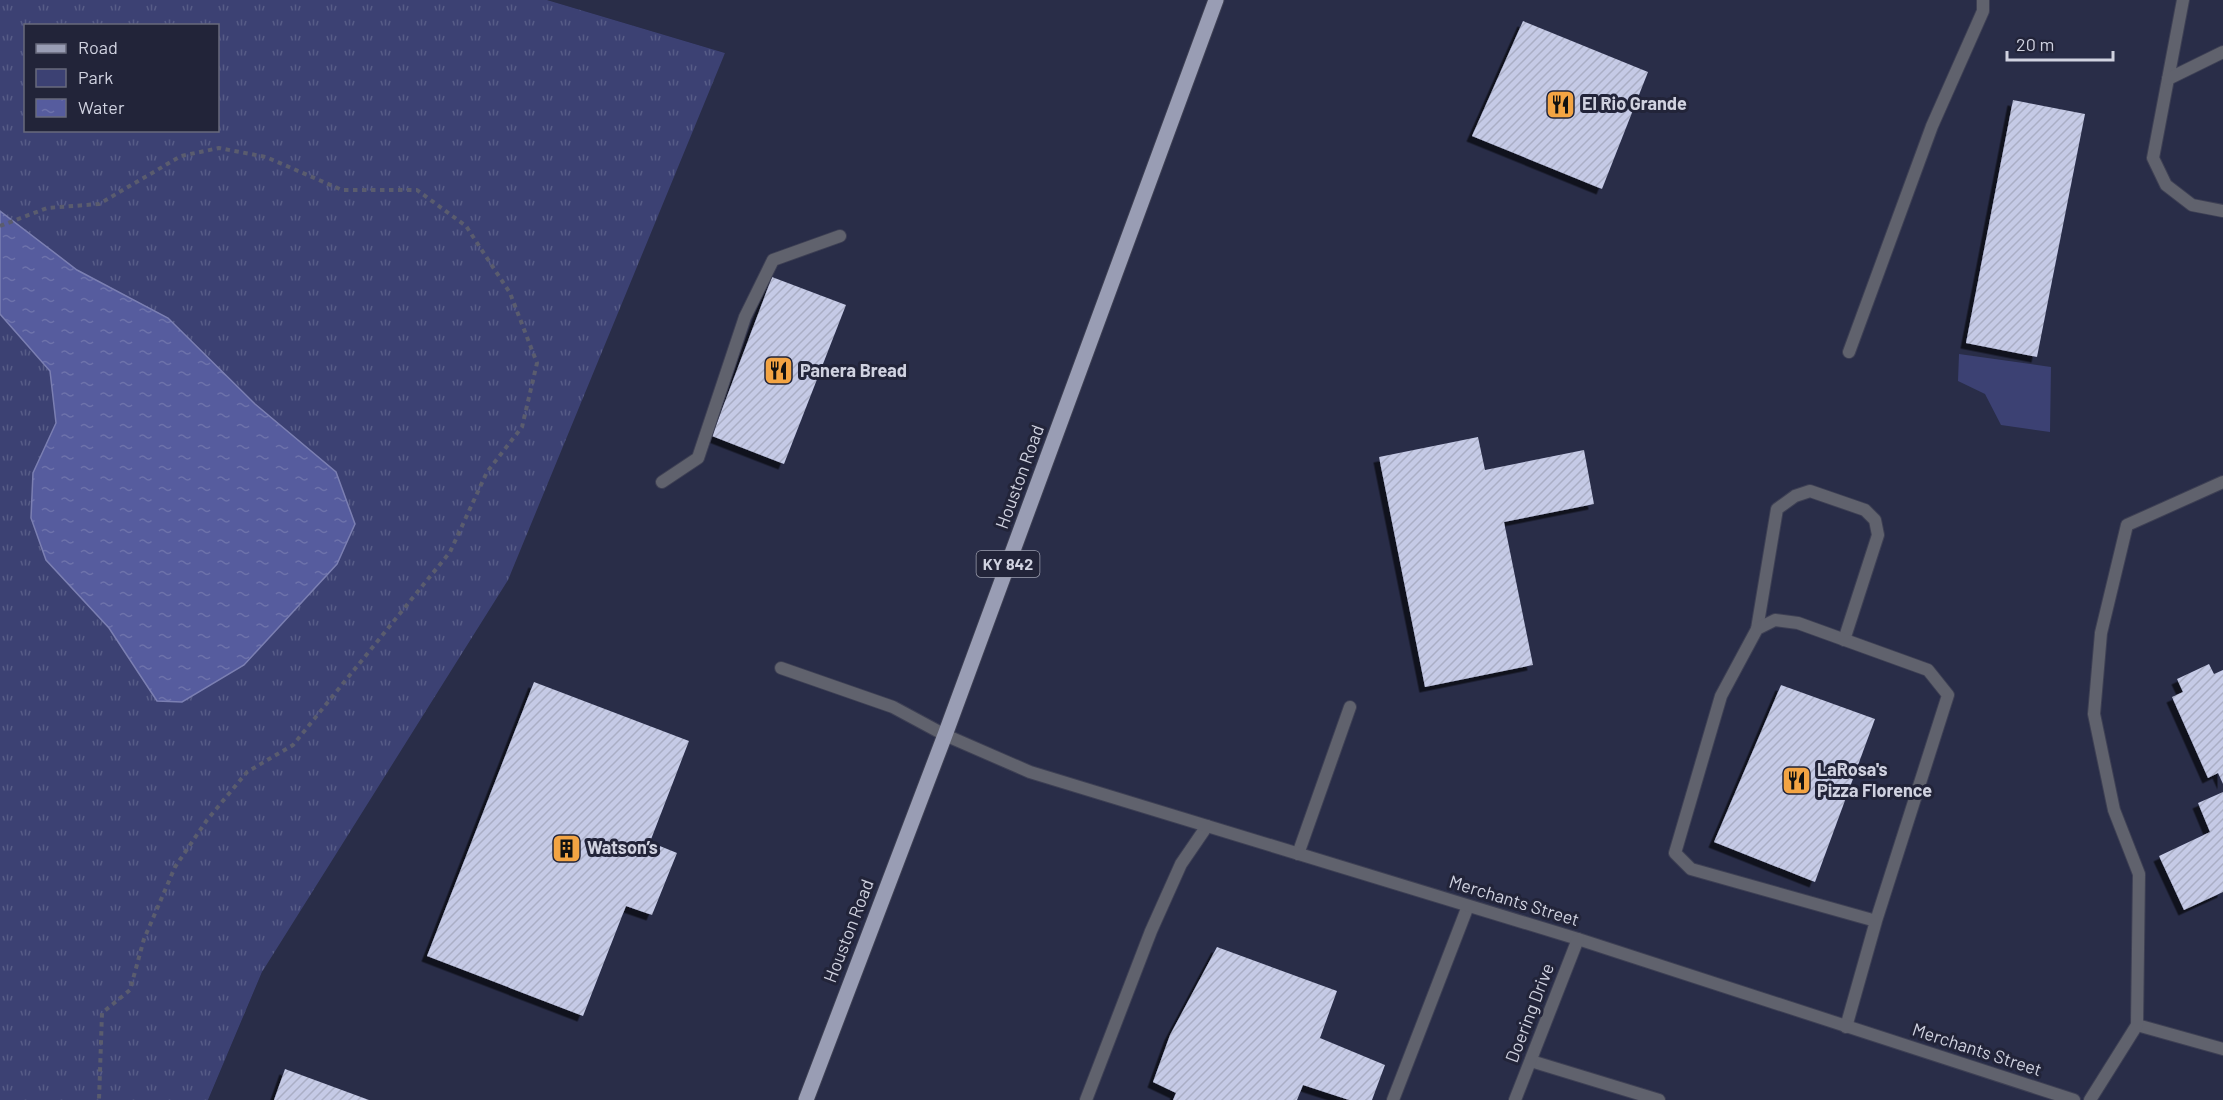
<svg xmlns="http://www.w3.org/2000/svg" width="2223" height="1100" font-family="Barlow,sans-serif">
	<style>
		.built { fill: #292d48 }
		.grass { fill: url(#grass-tufts); fill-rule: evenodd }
		.green { fill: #3c4173 }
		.water { fill: url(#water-ripples); stroke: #7b7fb2; stroke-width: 1.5 }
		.building { fill: url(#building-hatch); filter: url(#shadow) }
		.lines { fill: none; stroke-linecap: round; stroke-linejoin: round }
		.service-casing { stroke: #3e4054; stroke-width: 14 }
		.minor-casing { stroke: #3e4054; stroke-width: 14 }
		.primary-casing { stroke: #3e4054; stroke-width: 17 }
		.path { stroke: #5a5c6e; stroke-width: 4; stroke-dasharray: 4.5 4.5; stroke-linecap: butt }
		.service { stroke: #60626d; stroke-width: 12 }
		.minor { stroke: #60626d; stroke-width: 12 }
		.primary { stroke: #999db4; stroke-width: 15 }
		.labels { text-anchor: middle; stroke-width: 6; stroke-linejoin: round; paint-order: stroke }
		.shield { fill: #222439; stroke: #9c9eae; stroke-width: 1.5 }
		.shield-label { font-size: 16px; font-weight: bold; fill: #d0d2e0 }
		.poi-label { font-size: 18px; font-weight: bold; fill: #d0d2e0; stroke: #222439; text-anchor: start }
		.street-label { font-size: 18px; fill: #d0d2e0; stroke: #222439 }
	</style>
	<defs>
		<pattern id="grass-tufts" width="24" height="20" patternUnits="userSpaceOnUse" patternTransform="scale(1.5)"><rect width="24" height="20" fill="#3c4173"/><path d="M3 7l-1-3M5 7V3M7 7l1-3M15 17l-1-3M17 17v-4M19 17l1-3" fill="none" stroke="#575c87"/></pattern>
		<pattern id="water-ripples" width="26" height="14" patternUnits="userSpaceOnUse" patternTransform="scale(1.5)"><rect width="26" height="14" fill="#565c9e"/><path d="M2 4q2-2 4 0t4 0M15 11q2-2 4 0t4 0" fill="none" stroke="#6d72ab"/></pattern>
		<pattern id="building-hatch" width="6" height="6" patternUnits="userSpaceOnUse" patternTransform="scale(1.5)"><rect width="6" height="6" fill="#c5cae6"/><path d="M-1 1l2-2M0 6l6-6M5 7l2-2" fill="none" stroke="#aaaec5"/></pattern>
		<filter id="shadow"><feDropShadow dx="-5.5" dy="5.5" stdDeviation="0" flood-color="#0009"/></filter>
	</defs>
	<rect width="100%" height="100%" fill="#222439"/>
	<polygon class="built" points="547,0 2223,0 2223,1100 208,1100 262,972 725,53"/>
	<path class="grass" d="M0 0H547L725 53 508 580 262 972 208 1100H0ZM26 26H218V130H26Z"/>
	<polygon class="green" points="1959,354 2051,367 2050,432 2001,425 1985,394 1958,381"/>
	<polygon class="water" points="0,211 77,270 168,318 255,404 336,472 355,524 337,564 244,665 182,702 157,701 109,628 46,560 31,518 33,473 56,423 50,371 0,314"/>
	<g class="building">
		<polygon points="1523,21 1648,72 1602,189 1472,136"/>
		<polygon points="2013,100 2085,114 2037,357 1966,343"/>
		<polygon points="772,277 846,305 784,464 712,436"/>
		<polygon points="1478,437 1485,470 1584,450 1594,504 1504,522 1533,665 1425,687 1379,457"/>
		<polygon points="2209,664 2214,674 2223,670 2223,784 2218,773 2208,778 2172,697 2183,692 2177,679"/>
		<polygon points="534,682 689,741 650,842 677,853 652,915 626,906 583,1016 427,956"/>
		<polygon points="1781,685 1875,719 1815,882 1714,842"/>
		<polygon points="2223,792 2223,892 2184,910 2159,856 2210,832 2198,803"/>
		<polygon points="1217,947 1337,991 1320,1038 1385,1065 1372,1100 1349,1100 1303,1085 1297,1100 1173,1100 1176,1093 1153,1082 1170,1035"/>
		<polygon points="285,1069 369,1100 274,1100"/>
	</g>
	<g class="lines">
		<defs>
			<g id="service">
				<polyline points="2183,0 2153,158 2166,185 2192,205 2223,211"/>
				<polyline points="2168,79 2223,52"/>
				<polyline points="1849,352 1932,126 1983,11 1983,0"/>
				<polyline points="662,482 698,458 745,317 773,260 840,236"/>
				<polyline points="1757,629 1777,509 1795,496 1810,491 1865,510 1875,520 1878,535 1844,640"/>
				<polyline points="781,668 893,707 945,735"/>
				<polyline points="1298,854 1350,707"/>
				<polyline points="2137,1025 2223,1049"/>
				<polyline points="1846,1027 1876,921 1948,695 1928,670 1798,623 1775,620 1757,629 1721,696 1675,853 1691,869 1876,921"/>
				<polyline points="1531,1061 1659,1100"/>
				<polyline points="1086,1100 1151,931 1181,864 1207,826"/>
				<polyline points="1393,1100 1468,906"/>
				<polyline points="2090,1100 2137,1025 2139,874 2114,810 2094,714 2101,633 2127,525 2223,482"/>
			</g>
			<g id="minor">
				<polyline points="945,735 1030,772 1578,939 2074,1100"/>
				<polyline points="1515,1100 1578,939"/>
			</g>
			<polyline id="primary" points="806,1100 945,735 1216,0"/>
		</defs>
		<use href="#service" class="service-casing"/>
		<use href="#minor" class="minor-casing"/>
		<use href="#primary" class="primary-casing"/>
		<polyline class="path" points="0,226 47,208 99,204 181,156 219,148 266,157 342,190 417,190 466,226 510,293 537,363 522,427 487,472 450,552 293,745 247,772 207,820 175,867 144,939 130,990 102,1013 99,1100"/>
		<use href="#service" class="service"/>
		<use href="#minor" class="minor"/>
		<use href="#primary" class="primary"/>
	</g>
	<defs>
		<symbol id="restaurant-square" viewBox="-11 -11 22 22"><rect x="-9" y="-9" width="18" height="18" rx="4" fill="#f3a443" stroke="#222439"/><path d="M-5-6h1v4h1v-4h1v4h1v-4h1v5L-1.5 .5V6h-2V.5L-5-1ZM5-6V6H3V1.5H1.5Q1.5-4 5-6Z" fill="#111"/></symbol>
		<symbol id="building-square" viewBox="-11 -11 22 22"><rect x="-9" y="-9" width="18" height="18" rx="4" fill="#f3a443" stroke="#222439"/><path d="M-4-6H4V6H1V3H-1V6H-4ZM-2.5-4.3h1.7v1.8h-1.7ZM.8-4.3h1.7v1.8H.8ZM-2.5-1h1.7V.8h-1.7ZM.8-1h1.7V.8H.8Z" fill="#111"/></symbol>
	</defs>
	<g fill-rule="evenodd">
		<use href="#restaurant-square" x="1544" y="88" width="33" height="33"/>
		<use href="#restaurant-square" x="762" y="354" width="33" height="33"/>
		<use href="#restaurant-square" x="1780" y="764" width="33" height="33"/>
		<use href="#building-square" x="550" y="832" width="33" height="33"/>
	</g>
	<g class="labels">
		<rect class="shield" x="976.5" y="551" width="63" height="26" rx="4.5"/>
		<g class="shield-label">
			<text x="1008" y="570">KY 842</text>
		</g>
		<g class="poi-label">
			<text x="1582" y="110">El Rio Grande</text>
			<text x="800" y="377">Panera Bread</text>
			<text x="1817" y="776">LaRosa's<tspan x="1817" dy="21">Pizza Florence</tspan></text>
			<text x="587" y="854">Watson’s</text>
		</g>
		<g class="street-label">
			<text transform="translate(1020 477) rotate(-70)" y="6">Houston Road</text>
			<text transform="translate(1514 901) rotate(17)" y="6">Merchants Street</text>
			<text transform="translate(849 931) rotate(-69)" y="6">Houston Road</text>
			<text transform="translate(1530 1013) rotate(-69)" y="6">Doering Drive</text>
			<text transform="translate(1977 1050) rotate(18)" y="6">Merchants Street</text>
		</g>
	</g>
	<rect x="24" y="24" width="195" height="108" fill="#222439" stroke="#686a7c" stroke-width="1.5"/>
	<rect x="36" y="44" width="30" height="9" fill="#999db4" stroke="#686a7c" stroke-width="1.5"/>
	<text x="78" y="54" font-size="18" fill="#d0d2e0">Road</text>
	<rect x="36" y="69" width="30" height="18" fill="#3c4173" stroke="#686a7c" stroke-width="1.5"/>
	<text x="78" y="84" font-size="18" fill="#d0d2e0">Park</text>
	<rect x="36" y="99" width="30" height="18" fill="url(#water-ripples)" stroke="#686a7c" stroke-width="1.5"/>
	<text x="78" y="114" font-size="18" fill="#d0d2e0">Water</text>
	<path d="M2007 51v9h106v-9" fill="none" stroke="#d0d2e0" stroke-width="3"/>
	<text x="2016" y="51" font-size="18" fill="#d0d2e0" stroke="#222439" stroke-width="4.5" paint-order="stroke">20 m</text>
</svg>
